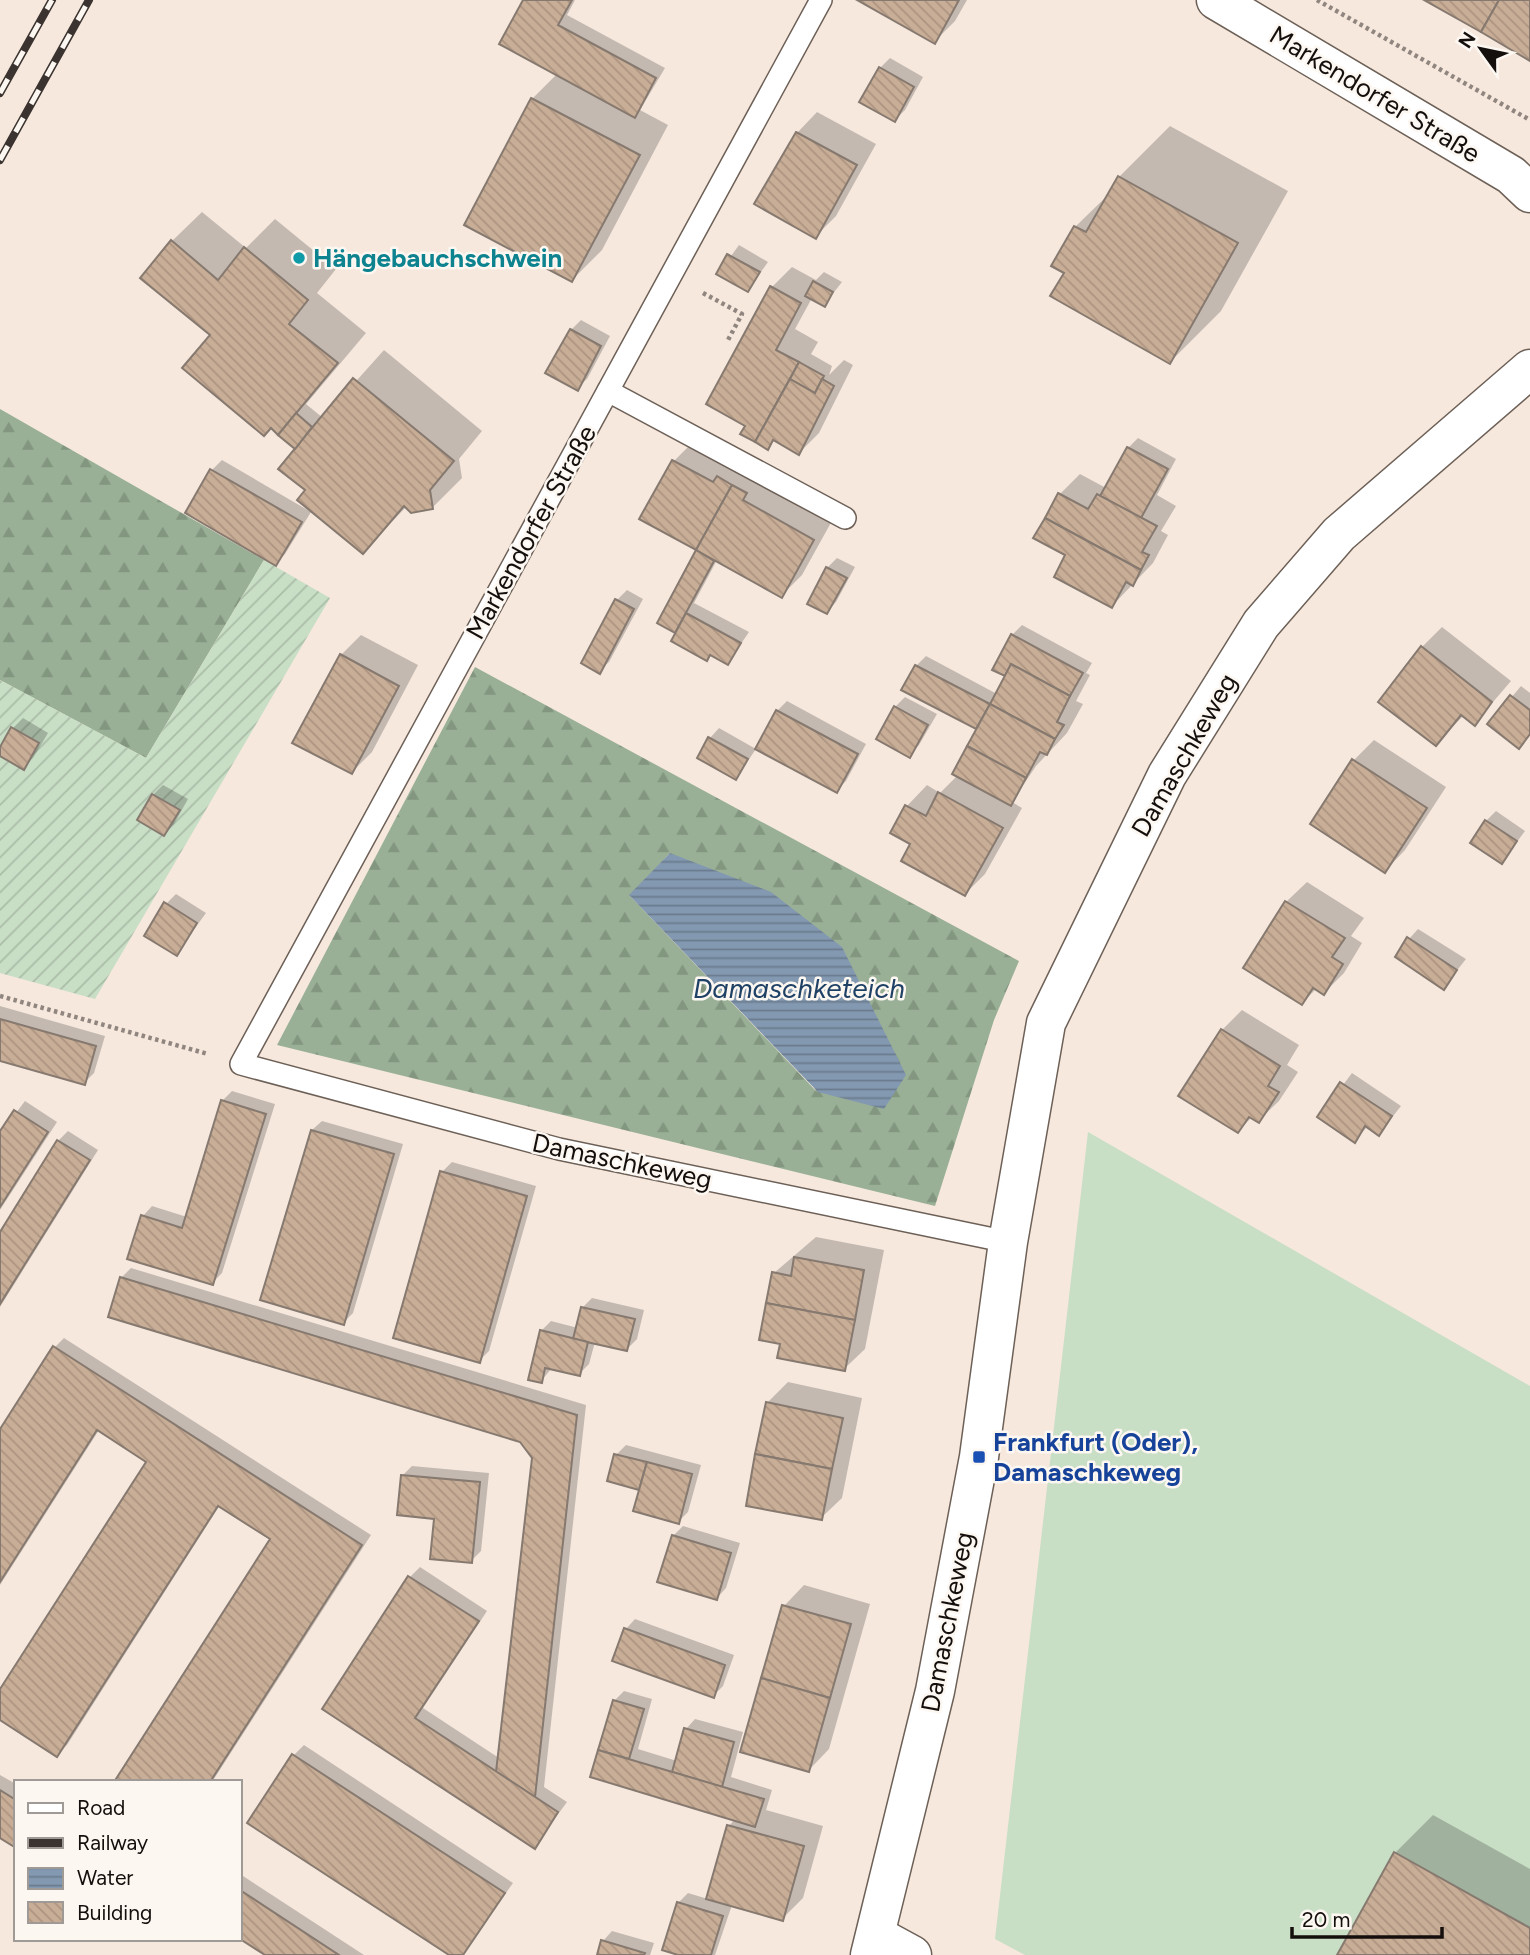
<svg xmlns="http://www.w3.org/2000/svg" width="1530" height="1955" font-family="Figtree,sans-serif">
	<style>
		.grass { fill: #c8dec5 }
		.forest { fill: url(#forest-firs); fill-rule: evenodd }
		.garden { fill: url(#garden-furrows) }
		.water { fill: url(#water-rules) }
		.shadow { fill: #0003 }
		.building { fill: url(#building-back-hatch); stroke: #86796f; stroke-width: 2 }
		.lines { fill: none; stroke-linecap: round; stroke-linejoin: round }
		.lane-casing { stroke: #6d6057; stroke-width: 24 }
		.street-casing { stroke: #6d6057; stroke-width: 41 }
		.secondary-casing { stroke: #6d6057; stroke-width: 41 }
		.path { stroke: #90867f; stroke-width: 4.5; stroke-dasharray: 3.5 3.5; stroke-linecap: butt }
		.lane { stroke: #fff; stroke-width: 21 }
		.street { stroke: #fff; stroke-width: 38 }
		.secondary { stroke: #fff; stroke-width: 38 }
		.rail-casing { stroke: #3a332f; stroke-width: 8 }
		.rail { stroke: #fdf7f2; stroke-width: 5; stroke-dasharray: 16; stroke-linecap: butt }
		.culture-dot { fill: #0f9aa8; stroke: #fdf7f2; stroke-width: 2.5 }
		.transit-dot { fill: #1a4fb4; stroke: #fdf7f2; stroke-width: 2.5 }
		.labels { text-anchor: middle; stroke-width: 5; stroke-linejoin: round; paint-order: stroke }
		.street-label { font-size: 26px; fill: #140f0c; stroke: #fdf7f2 }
		.culture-label { font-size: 26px; font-weight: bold; fill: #0d838f; stroke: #fdf7f2; text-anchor: start }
		.transit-label { font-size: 26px; font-weight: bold; fill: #164399; stroke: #fdf7f2; text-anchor: start }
		.water-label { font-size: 28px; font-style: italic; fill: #1e4165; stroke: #fdf7f2 }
	</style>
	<defs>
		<pattern id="forest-firs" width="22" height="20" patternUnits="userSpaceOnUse" patternTransform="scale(1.75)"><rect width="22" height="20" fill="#99b096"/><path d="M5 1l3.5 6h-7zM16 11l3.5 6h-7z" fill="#839680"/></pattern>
		<pattern id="garden-furrows" width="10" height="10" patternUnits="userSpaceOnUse" patternTransform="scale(1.75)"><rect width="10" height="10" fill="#c8dec5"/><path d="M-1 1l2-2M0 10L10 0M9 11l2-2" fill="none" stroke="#abbda8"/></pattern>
		<pattern id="water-rules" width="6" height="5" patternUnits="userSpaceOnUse" patternTransform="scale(1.75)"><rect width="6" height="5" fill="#8399b1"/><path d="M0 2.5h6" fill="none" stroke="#6a7b8e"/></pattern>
		<pattern id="building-back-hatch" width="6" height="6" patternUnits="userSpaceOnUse" patternTransform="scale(1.75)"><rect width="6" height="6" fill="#c9ae97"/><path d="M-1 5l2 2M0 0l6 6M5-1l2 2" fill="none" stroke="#ac9481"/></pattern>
	</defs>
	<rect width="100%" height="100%" fill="#f6e8dd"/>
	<polygon class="grass" points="1088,1132 1530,1386 1530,1955 1025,1955 995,1939"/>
	<g class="forest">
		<polygon points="0,409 264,560 146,758 0,680"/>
		<path d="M475 667 1019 961 994 1020 935 1206 277 1045ZM670 853 817 1092 630 896Z"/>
	</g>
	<polygon class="garden" points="264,560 330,598 95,999 0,973 0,680 146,758"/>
	<polygon class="water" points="670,853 771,892 842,947 906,1075 884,1109 818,1092 629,895"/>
	<g class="shadow">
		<polygon points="525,0 575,0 567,15 665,68 640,110 668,125 602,250 572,280 532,99 557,74"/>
		<polygon points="861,0 967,0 955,21 934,42"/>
		<polygon points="890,58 923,77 905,110 895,120 880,68"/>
		<polygon points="817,112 876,144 836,216 816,236 797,133"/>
		<polygon points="1170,126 1288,191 1221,311 1170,362 1066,272 1075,227 1111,192 1119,177"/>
		<polygon points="202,212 246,248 275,219 336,269 317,293 366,333 306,404 323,418 384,350 482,431 459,459 462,478 432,508 407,506 363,552 308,490 297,448 212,335 172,241"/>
		<polygon points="739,245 768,262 748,290 718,274"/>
		<polygon points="792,267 816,280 824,272 842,282 824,305 812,298 795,329 818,342 811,354 832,366 829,375 844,360 853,365 819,433 799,453 775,440 768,447 743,433 748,426 772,287"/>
		<polygon points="581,320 610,336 587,379 577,388 571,330"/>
		<polygon points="1138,438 1176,459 1157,495 1176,506 1161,531 1168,535 1153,563 1112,606 1067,555 1060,494 1080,474 1106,488 1128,448"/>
		<polygon points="694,441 833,519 802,575 781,596 717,560 694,603 749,632 728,663 711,654 707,659 677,632 659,622 698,550 674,461"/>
		<polygon points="222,460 311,512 285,554 276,564 187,512 212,470"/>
		<polygon points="837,558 855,567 836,602 827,612 809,603 827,568"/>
		<polygon points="627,590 643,599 609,662 599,671 583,662 617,600"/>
		<polygon points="1022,625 1092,663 1086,673 1090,675 1076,701 1083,704 1067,733 1036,766 1012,802 1022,808 985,874 965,894 913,844 892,832 907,806 927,785 940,793 958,775 981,722 976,727 916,666 926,656 997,694 1007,675 1012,635"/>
		<polygon points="1442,627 1511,681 1475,723 1464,715 1436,744 1422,647"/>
		<polygon points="361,635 418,665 372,752 352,772 341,655"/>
		<polygon points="1521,686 1530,693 1530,735 1518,747 1490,723"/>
		<polygon points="905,697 937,714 919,745 909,755 895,707"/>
		<polygon points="787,701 866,744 846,781 836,791 777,711"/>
		<polygon points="23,718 48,733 33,758 24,767 0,754 13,728"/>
		<polygon points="719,728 756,749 736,778 710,738"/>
		<polygon points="1374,740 1446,787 1405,850 1385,871 1354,760"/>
		<polygon points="163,785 188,799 174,824 164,834 153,795"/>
		<polygon points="1496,811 1525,831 1502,862 1486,821"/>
		<polygon points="1307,882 1364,918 1351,936 1362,943 1344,973 1324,993 1317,988 1302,1003 1286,902"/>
		<polygon points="176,894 206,913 176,954 166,904"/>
		<polygon points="1418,929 1466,959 1444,987 1409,939"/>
		<polygon points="0,1006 105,1036 94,1073 84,1083 0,1059"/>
		<polygon points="1242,1010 1299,1045 1287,1065 1298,1072 1279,1101 1258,1121 1252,1117 1238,1131 1222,1030"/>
		<polygon points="1352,1073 1401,1106 1379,1134 1368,1126 1355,1140 1319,1117"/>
		<polygon points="232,1091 275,1104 222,1273 212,1283 143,1216 152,1206 187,1217 222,1101"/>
		<polygon points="25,1101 57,1122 0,1210 0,1134"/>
		<polygon points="322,1121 403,1144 353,1313 343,1323 312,1130"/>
		<polygon points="68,1131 98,1150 0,1307 0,1235 58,1141"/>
		<polygon points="452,1162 536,1186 489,1351 479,1361 442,1172"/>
		<polygon points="816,1237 884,1250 865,1349 844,1369 782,1342 774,1273"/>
		<polygon points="131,1268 586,1405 544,1787 567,1802 534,1847 324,1709 410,1577 420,1567 487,1611 423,1708 499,1758 534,1457 522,1440 121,1278"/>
		<polygon points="592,1298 644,1310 637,1339 627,1349 595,1342 589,1364 579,1374 552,1368 541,1381 541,1331 551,1321 578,1328 582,1308"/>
		<polygon points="64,1338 371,1535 212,1782 116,1782 272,1538 220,1505 67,1745 57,1754 0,1718 0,1692 148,1461 99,1430 0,1585 0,1432 54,1348"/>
		<polygon points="788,1382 862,1398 842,1498 821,1518 767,1403"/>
		<polygon points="626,1445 701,1465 688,1512 678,1522 641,1488 616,1455"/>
		<polygon points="412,1466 489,1473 481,1551 471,1561 402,1476"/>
		<polygon points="683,1526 740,1543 726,1588 717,1598 673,1536"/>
		<polygon points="804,1585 870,1604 829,1749 809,1770 784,1606"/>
		<polygon points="635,1619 734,1655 723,1686 713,1696 626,1629"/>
		<polygon points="624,1691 652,1699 638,1749 677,1761 686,1729 695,1719 743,1732 731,1777 772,1790 766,1810 823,1826 803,1898 782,1919 732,1905 715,1955 685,1955 678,1903 688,1893 708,1899 729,1826 735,1819 592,1776 614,1701"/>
		<polygon points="304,1745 513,1883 462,1955 452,1955 294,1755"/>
		<polygon points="0,1775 16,1784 16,1846 0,1836"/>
		<polygon points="1433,1815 1530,1869 1530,1955 1339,1955 1395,1853"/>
		<polygon points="240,1874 364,1955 268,1955 240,1936"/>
		<polygon points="612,1931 654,1943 650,1955 599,1955 603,1941"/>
	</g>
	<g class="building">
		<polygon points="523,0 572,0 558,25 656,78 635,118 499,44"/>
		<polygon points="857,0 959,0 935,44"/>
		<polygon points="1424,0 1499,0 1481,32"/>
		<polygon points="1499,0 1530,0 1530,61 1481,32"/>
		<polygon points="879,67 914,87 895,122 859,102"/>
		<polygon points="531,98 640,155 572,282 464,225"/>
		<polygon points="796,132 857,165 816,239 754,204"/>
		<polygon points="1118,176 1238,243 1170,364 1050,296 1064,273 1051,266 1074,226 1086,232"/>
		<polygon points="171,240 218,280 244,247 308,300 289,324 338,363 278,435 271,428 264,436 182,368 210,335 140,278"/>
		<polygon points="727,254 760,272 748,292 716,274"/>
		<polygon points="813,281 833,292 825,307 805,296"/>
		<polygon points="770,286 801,303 776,350 799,362 755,442 740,434 745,426 706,404"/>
		<polygon points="570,329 601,346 578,391 545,373"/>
		<polygon points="799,362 824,376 815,393 790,379"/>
		<polygon points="353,378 454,461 430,490 433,509 411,513 404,506 363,554 297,500 305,490 278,469"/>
		<polygon points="790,379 815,393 822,379 834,386 799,455 773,440 768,450 755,442"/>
		<polygon points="296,413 312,427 295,449 278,435"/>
		<polygon points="1127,447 1168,469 1141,518 1100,496"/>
		<polygon points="672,460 713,482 717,476 732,485 696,550 639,519"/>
		<polygon points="210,469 302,522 276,566 185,513"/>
		<polygon points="732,485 747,493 743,500 814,540 782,598 696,550"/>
		<polygon points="1058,493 1088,509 1097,494 1157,526 1142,552 1149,555 1141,570 1045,518"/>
		<polygon points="1045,518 1141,570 1133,586 1126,582 1112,608 1054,577 1065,555 1033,538"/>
		<polygon points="696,550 714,561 675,633 657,623"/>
		<polygon points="826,567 847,578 827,614 807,604"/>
		<polygon points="615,599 634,609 600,674 581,663"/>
		<polygon points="686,613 741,643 728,665 710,655 707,661 671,641"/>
		<polygon points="1011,634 1083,673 1070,696 1011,664 1005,676 992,670"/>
		<polygon points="1421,646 1492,702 1475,726 1461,715 1436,746 1378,702"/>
		<polygon points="340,654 399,686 352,774 292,743"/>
		<polygon points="1011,664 1070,696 1057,722 1064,725 1055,739 990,704"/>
		<polygon points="915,665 990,704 976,729 901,690"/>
		<polygon points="1510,695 1530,710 1530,734 1519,749 1487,724"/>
		<polygon points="990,704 1055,739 1047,755 1040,752 1026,778 967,746"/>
		<polygon points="894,706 928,725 910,758 876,739"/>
		<polygon points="776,710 858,754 837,793 755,749"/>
		<polygon points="11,727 39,743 24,770 0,756 0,747"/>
		<polygon points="708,737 748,759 736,780 697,758"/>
		<polygon points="967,746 1026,778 1011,806 952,774"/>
		<polygon points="1352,759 1427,808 1385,873 1310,824"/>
		<polygon points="938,792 1003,828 965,896 901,861 910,844 890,833 905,805 926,816"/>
		<polygon points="152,794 180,810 164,836 137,820"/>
		<polygon points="1485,820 1517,841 1502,864 1470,843"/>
		<polygon points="1285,901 1345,938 1332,957 1343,964 1324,995 1313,988 1302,1005 1243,968"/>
		<polygon points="164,902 197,923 177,956 144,936"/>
		<polygon points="1407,937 1457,970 1444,990 1395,957"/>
		<polygon points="0,1019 96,1046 85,1085 0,1061"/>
		<polygon points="1221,1029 1280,1066 1268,1086 1279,1092 1259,1123 1249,1117 1238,1133 1178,1096"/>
		<polygon points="1340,1082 1392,1116 1379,1136 1365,1126 1355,1143 1317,1117"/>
		<polygon points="221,1100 266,1114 213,1285 127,1259 141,1215 182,1228"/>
		<polygon points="14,1110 48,1132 0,1207 0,1131"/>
		<polygon points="311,1130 394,1154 344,1325 260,1300"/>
		<polygon points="57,1140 90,1160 0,1304 0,1232"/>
		<polygon points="440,1171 527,1196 480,1363 393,1338"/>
		<polygon points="794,1257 864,1270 855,1320 766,1303 772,1272 791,1276"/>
		<polygon points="120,1277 577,1415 535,1797 496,1772 532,1458 520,1442 108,1317"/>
		<polygon points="766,1303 855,1320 845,1371 777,1358 780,1344 759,1340"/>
		<polygon points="581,1307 635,1319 627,1351 573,1339"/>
		<polygon points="540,1330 588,1342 580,1376 545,1368 542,1383 528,1380"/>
		<polygon points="53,1346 362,1545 210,1782 114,1782 270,1539 218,1506 57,1757 0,1720 0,1689 146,1462 97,1430 0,1582 0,1429"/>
		<polygon points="766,1402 843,1418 832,1469 755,1454"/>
		<polygon points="614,1454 647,1462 639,1490 607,1481"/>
		<polygon points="755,1454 832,1469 822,1520 746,1506"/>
		<polygon points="647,1462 692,1474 679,1524 633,1511"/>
		<polygon points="401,1475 480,1482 472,1563 430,1559 434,1519 397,1515"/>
		<polygon points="672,1535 731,1553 717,1600 657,1582"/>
		<polygon points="408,1576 479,1621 415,1718 558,1812 535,1849 322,1709"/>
		<polygon points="782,1605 851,1624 830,1698 761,1678"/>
		<polygon points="624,1628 725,1665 714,1698 612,1661"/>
		<polygon points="761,1678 830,1698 809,1772 740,1752"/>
		<polygon points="613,1700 644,1709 629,1759 598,1750"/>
		<polygon points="684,1728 734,1742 722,1787 672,1772"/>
		<polygon points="598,1750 764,1799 755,1827 590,1777"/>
		<polygon points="292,1754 505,1893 463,1955 449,1955 247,1823"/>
		<polygon points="0,1790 16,1800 16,1848 0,1838"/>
		<polygon points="727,1825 804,1846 783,1921 706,1899"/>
		<polygon points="1394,1852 1530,1928 1530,1955 1337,1955"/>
		<polygon points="240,1890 339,1955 265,1955 240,1939"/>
		<polygon points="677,1902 723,1916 711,1955 678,1955 662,1950"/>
		<polygon points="601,1940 645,1953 644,1955 597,1955"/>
	</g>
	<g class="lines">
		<defs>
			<g id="lane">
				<polyline points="821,0 241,1064 559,1149 1008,1242"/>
				<polyline points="608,391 845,518"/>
			</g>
			<g id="street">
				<polyline points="877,1936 912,1955"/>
				<polyline points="870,1955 935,1691 979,1457 1008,1242 1046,1023 1167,775 1261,624 1339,534 1530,369"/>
			</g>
			<polyline id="secondary" points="1216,0 1511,175 1530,193"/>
		</defs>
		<use href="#lane" class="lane-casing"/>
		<use href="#street" class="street-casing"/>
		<use href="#secondary" class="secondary-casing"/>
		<g class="path">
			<polyline points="1317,0 1530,120"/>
			<polyline points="703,293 742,314 728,340"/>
			<polyline points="0,996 208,1054"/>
		</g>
		<use href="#lane" class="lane"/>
		<use href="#street" class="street"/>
		<use href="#secondary" class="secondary"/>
		<defs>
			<g id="rail">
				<polyline points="0,93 52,0"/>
				<polyline points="0,160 89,0"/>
			</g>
		</defs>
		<use href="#rail" class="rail-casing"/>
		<use href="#rail" class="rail"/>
	</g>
	<circle class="culture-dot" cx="299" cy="258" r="7"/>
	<rect class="transit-dot" x="972" y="1450" width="14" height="14" rx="3.5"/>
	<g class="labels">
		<g class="street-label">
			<text transform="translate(1375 94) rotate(31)" y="9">Markendorfer Straße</text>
			<text transform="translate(531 532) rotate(-61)" y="9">Markendorfer Straße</text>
			<text transform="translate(1184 755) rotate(-60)" y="9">Damaschkeweg</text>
			<text transform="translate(622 1161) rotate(12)" y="9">Damaschkeweg</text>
			<text transform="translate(947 1622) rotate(-79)" y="9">Damaschkeweg</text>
		</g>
		<g class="culture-label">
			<text x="313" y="267">Hängebauchschwein</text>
		</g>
		<g class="transit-label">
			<text x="993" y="1451">Frankfurt (Oder),<tspan x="993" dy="30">Damaschkeweg</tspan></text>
		</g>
		<g class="water-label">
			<text x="799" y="998">Damaschketeich</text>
		</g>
	</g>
	<rect x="14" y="1780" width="228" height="161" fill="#fdf7f2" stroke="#a09a96" stroke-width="2"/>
	<rect x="28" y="1803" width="35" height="10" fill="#ffffff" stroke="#a09a96" stroke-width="2"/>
	<text x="77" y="1815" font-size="21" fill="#140f0c">Road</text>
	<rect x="28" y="1838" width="35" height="10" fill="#3a332f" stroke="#a09a96" stroke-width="2"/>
	<text x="77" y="1850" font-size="21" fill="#140f0c">Railway</text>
	<rect x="28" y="1868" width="35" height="21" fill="url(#water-rules)" stroke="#a09a96" stroke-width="2"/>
	<text x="77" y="1885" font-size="21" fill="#140f0c">Water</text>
	<rect x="28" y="1902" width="35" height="21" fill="url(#building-back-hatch)" stroke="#a09a96" stroke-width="2"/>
	<text x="77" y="1920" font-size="21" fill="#140f0c">Building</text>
	<g transform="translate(1481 49) rotate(303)" stroke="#fdf7f2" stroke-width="5" paint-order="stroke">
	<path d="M0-5L12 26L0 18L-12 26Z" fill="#140f0c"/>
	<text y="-10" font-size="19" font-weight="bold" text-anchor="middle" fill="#140f0c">N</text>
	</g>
	<path d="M1292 1927v10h150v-10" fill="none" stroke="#140f0c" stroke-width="3.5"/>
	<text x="1302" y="1927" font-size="21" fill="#140f0c" stroke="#fdf7f2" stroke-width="5" paint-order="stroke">20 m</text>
</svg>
